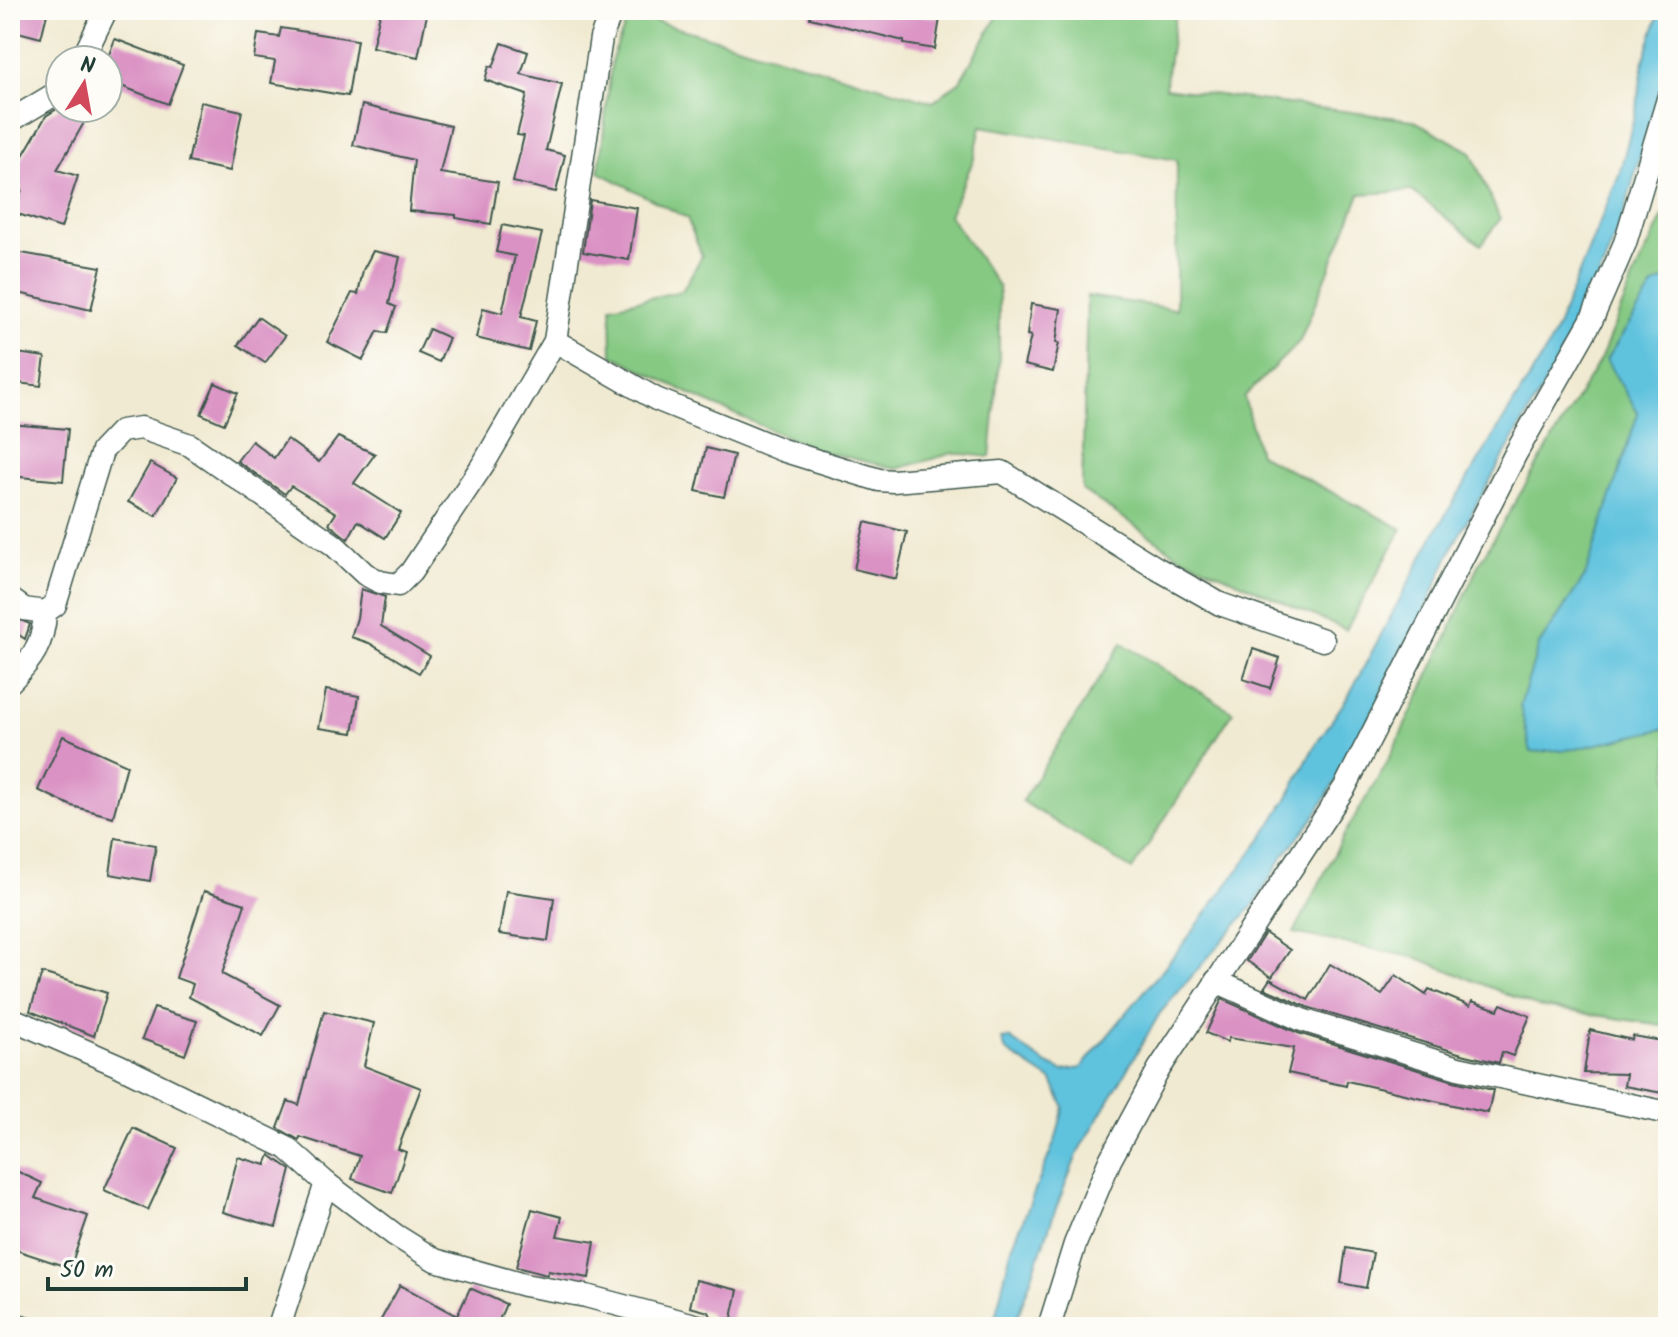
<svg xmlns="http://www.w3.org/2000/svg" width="1678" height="1337" font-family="Kalam,sans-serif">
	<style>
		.green { fill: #85c983; stroke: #52835c; stroke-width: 2 }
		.water { fill: #60c3de; stroke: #408089; stroke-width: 2 }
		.building { fill: #da92c4 }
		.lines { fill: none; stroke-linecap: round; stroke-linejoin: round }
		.street-casing { stroke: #3e574c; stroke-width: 25 }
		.street { stroke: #fff; stroke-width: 22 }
	</style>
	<rect width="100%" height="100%" fill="#fdfcf7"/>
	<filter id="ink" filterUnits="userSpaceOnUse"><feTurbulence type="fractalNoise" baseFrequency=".0125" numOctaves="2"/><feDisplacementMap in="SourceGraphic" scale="16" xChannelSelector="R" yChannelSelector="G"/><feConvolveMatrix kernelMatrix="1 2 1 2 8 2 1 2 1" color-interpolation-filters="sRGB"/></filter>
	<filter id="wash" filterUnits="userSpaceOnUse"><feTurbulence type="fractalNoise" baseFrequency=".006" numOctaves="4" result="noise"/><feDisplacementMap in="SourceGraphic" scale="32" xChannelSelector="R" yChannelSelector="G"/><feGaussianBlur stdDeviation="1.8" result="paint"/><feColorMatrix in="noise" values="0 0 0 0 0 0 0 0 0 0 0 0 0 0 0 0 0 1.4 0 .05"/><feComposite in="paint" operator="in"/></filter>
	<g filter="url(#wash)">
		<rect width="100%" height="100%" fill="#f1ead2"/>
		<g class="green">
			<polygon points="1001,10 1176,10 1165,88 1413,120 1471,152 1500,219 1481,245 1412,191 1360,194 1300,341 1244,397 1259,454 1402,529 1346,630 1178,555 1082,490 1087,296 1176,309 1177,160 981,126 974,159 949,215 999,287 999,361 990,457 953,453 897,469 817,450 702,400 612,355 611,306 682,291 702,256 687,218 599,172 612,58 630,14 933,102 960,81"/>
			<polygon points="1668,206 1668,1026 1536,1006 1418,958 1294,933 1344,835 1387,763 1447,637 1479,563 1601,358 1635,274"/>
			<polygon points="1122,643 1233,712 1132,870 1022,801"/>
		</g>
		<g class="water">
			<polygon points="1660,10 1668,10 1668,60 1622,219 1593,292 1549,377 1454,544 1421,619 1356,746 1313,819 1282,858 1256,902 1160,1013 1077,1155 1055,1211 1014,1327 993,1327 1011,1250 1056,1138 1064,1106 1052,1081 1006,1051 1002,1039 1009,1038 1045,1063 1062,1071 1081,1068 1177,952 1263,837 1288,797 1314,747 1349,695 1437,529 1550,344 1619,175 1636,110 1644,60"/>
			<polygon points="1668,278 1668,728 1576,749 1531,752 1520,706 1539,645 1585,576 1638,413 1606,360 1654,285"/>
		</g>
		<g id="blocks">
			<g class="building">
				<polygon points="10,10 48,10 41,38 10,30"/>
				<polygon points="381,10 428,10 418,57 372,47"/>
				<polygon points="811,10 905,10 904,13 940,18 935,49 904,44 904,41 810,18"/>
				<polygon points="281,28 357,40 348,96 271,83 275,61 254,58 258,34 279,37"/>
				<polygon points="115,39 183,65 168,104 108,81 108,57"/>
				<polygon points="502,43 528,52 521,74 562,84 546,150 565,155 556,192 513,182 524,136 517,135 527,95 485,80 489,66 493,67"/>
				<polygon points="201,102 242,111 230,171 188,162"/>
				<polygon points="362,105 451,126 440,173 498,182 491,224 456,218 456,215 409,211 414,160 353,145"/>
				<polygon points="60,107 85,121 57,170 78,176 61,228 15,213 22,189 10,184 18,158 21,159 46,116"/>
				<polygon points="590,200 637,208 629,260 583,252"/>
				<polygon points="502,225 542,233 521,317 536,321 529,351 476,338 483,308 502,313 515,256 496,252"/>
				<polygon points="10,251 101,267 91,310 10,291"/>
				<polygon points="373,251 400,257 389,304 396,307 387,333 378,331 363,360 327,342 352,293 358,294 363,270"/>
				<polygon points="1031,304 1061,309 1056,343 1059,343 1053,372 1024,365 1031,336 1027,335"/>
				<polygon points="258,317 285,336 265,363 238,345"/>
				<polygon points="429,329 449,338 439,362 418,353"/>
				<polygon points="10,352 45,357 41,386 10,382"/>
				<polygon points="215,383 238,393 224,424 201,414"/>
				<polygon points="10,424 68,429 63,481 10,476"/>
				<polygon points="338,437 375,454 354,483 401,513 385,538 358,521 348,539 329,524 336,513 291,486 285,494 237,461 252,441 274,458 287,439 319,462"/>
				<polygon points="706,448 734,455 724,497 696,491"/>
				<polygon points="150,463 177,478 156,516 128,502"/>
				<polygon points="865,522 907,532 896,579 854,569"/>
				<polygon points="361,589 385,597 381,626 430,656 419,673 369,643 351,637 357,618"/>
				<polygon points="10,616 30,624 25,639 10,629"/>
				<polygon points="1253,649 1280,658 1270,688 1243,679"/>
				<polygon points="326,690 359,696 353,733 319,728"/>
				<polygon points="63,736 127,765 113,817 72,806 38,790"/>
				<polygon points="115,838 156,845 150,881 110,874"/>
				<polygon points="204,891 245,904 222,974 280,1005 263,1036 189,997 193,984 176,978"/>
				<polygon points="506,891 554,898 548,941 499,934"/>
				<polygon points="1265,933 1290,950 1272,977 1247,961"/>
				<polygon points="1330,964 1382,995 1396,975 1426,995 1429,989 1470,1006 1472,1001 1498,1010 1501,1004 1530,1016 1513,1056 1502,1052 1499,1063 1462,1054 1307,1007 1264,988 1270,979 1308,1000"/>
				<polygon points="42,973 107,993 94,1036 30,1011"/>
				<polygon points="1222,999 1298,1033 1454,1081 1493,1090 1488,1113 1347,1081 1346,1086 1288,1073 1294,1048 1229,1038 1227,1042 1206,1033"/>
				<polygon points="154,1008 197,1021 185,1055 142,1039"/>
				<polygon points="324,1011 374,1023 364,1066 421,1088 398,1149 406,1152 392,1193 352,1179 360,1156 300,1137 299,1140 278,1128 288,1101 299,1105"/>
				<polygon points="1590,1030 1632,1040 1633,1036 1668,1042 1668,1094 1624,1086 1626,1074 1584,1073"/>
				<polygon points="133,1128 177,1148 148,1210 104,1190"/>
				<polygon points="270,1155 291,1170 276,1227 223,1212 238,1157 266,1165"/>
				<polygon points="10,1168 42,1183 35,1198 88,1216 70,1268 10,1248"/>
				<polygon points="532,1209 562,1217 557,1236 595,1242 589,1278 548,1271 547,1275 516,1267"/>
				<polygon points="1346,1248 1373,1253 1366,1288 1341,1283"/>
				<polygon points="696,1280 738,1290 730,1327 716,1327 709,1312 690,1307"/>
				<polygon points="400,1285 457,1316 470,1288 506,1304 496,1327 377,1327"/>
			</g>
		</g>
	</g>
	<g filter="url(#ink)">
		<use href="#blocks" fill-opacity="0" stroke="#3e574c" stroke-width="2"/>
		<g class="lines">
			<defs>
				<g id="street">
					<polyline points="82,60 106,10"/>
					<polyline points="10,121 60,91"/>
					<polyline points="555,341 656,399 782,450 879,480 893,481 1002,472 1158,569 1220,604 1323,640"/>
					<polyline points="10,599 24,609 45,612 55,605 102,451 121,431 141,428 190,445 334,545 365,574 380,582 398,585 411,572 484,463 555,341 601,38 612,10"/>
					<path d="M10 682C32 660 44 643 45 612"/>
					<polyline points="1216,981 1302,1020 1458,1068 1668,1113"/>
					<polyline points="10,1018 120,1066 287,1148 326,1183 395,1235 435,1260 524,1285 586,1296 702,1327"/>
					<polyline points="10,1323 24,1327"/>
					<polyline points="279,1327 326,1183"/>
					<polyline points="1049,1327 1075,1244 1110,1160 1159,1069 1345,787 1516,453 1591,321 1625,243 1668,99"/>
				</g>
			</defs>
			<use href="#street" class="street-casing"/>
			<use href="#street" class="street"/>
		</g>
	</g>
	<rect width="1678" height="1337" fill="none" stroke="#fdfcf7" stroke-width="40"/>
	<g transform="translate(84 84) rotate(11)"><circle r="38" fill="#fdfcf7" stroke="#a4b0a9" stroke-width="2"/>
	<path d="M0-6L14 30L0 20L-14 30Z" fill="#d1495b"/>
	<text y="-12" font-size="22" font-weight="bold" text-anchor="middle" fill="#1f3d34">N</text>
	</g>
	<path d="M48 1277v12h198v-12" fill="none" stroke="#1f3d34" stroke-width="4"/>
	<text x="60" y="1277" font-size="24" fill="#1f3d34" stroke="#fdfcf7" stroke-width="6" paint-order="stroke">50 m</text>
</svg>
